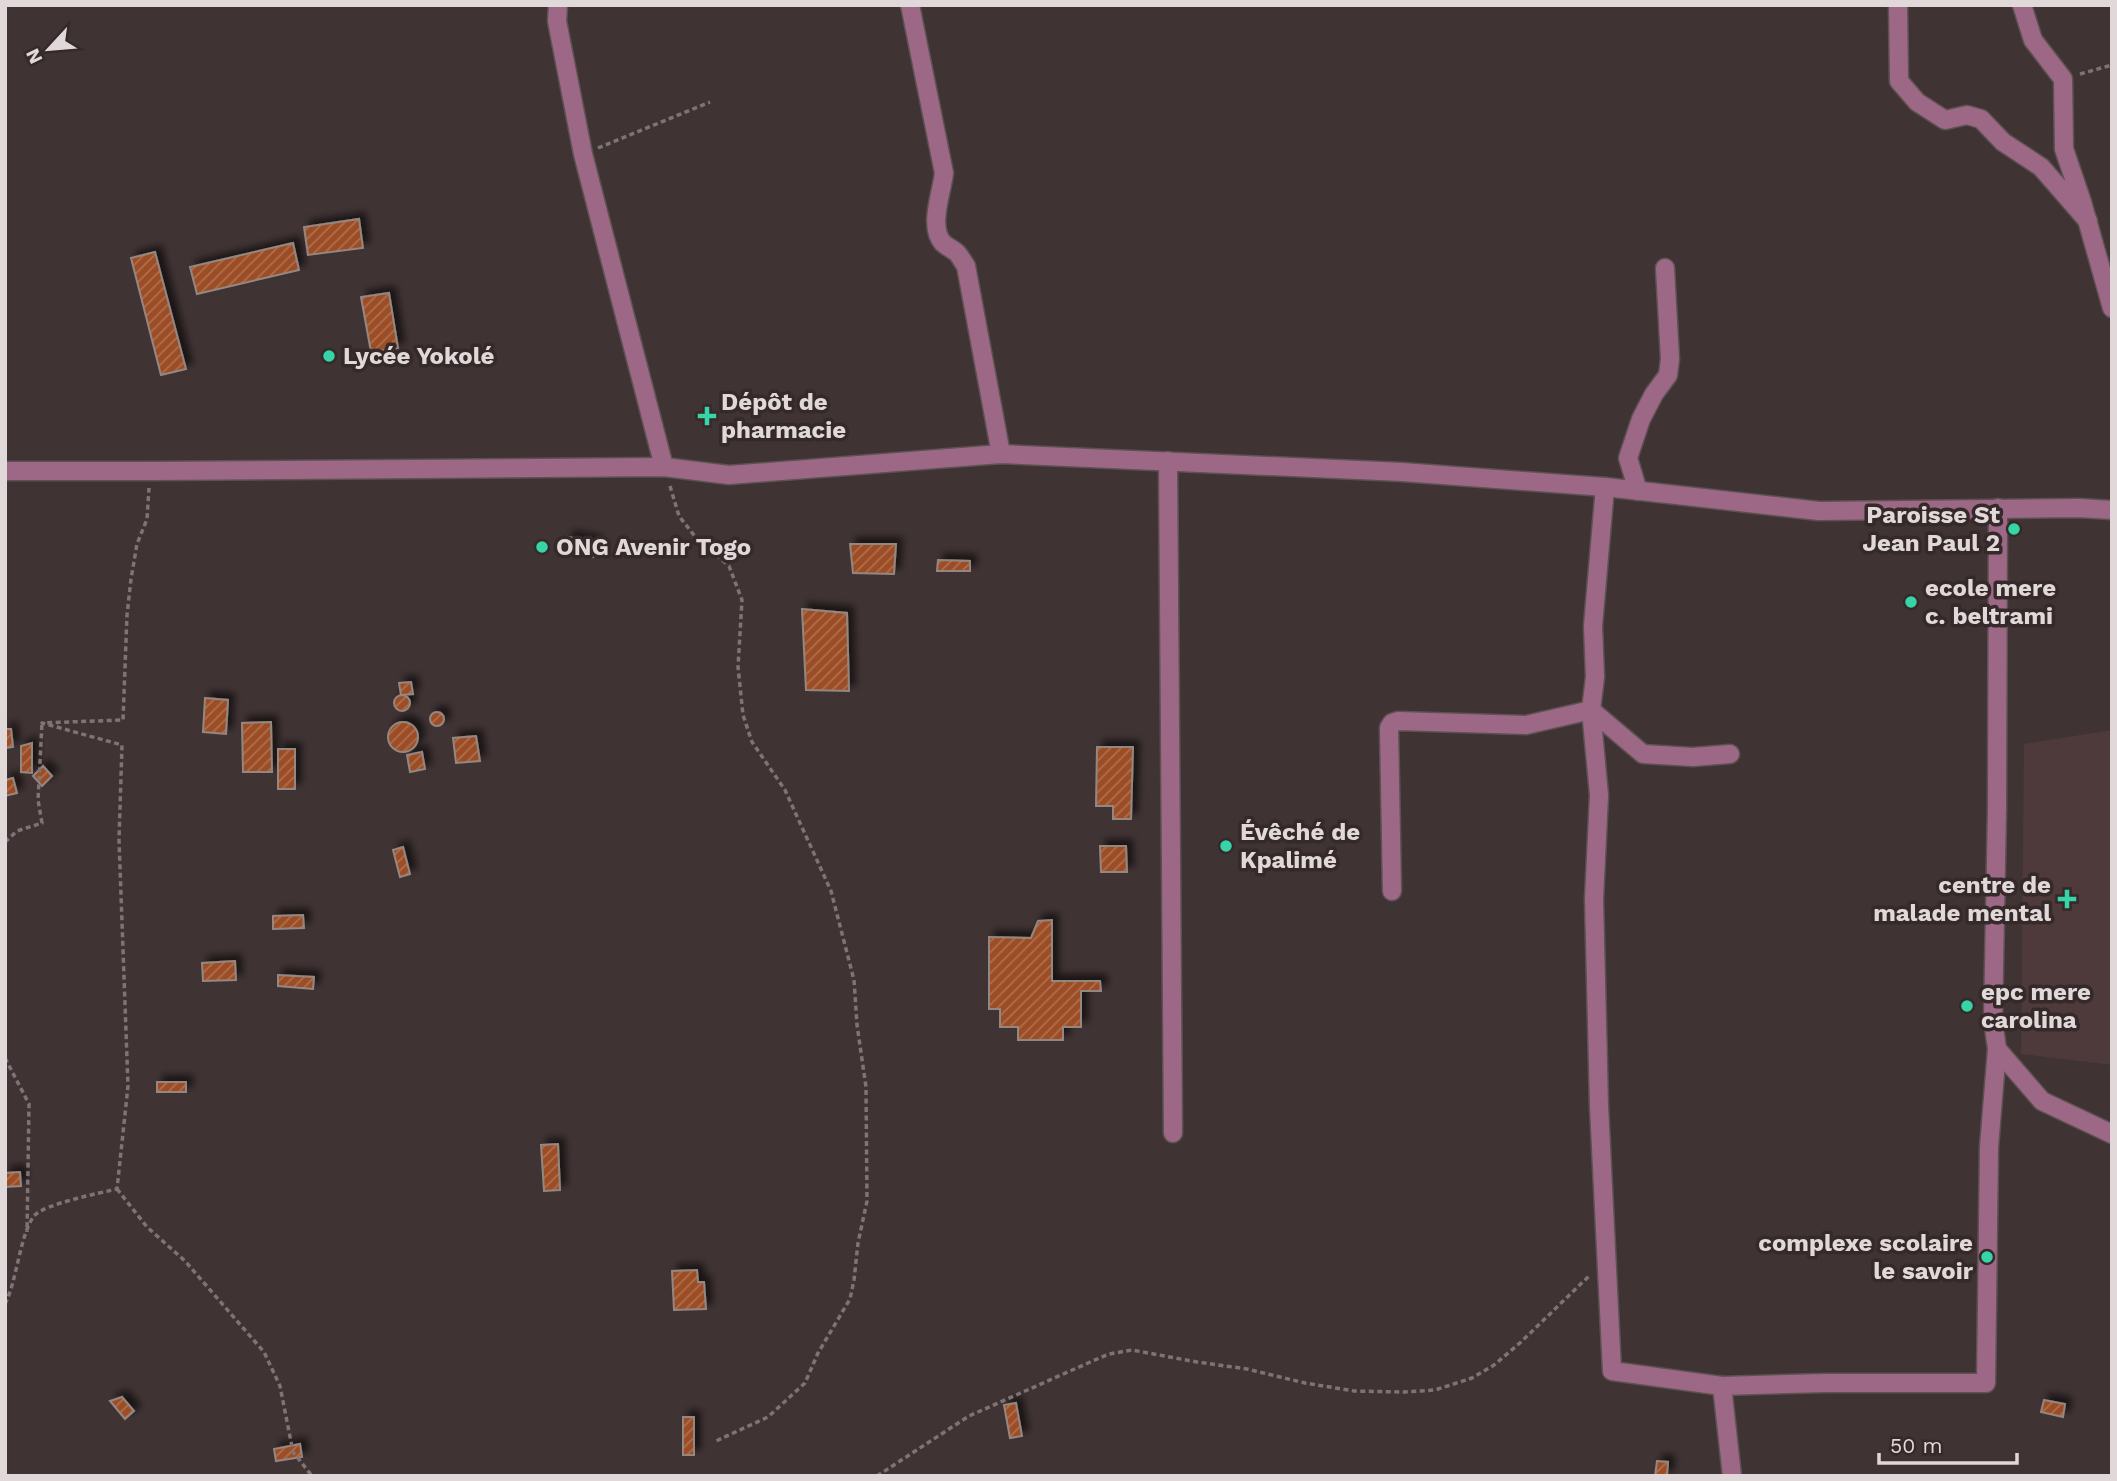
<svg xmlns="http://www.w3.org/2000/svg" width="2117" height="1481" font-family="'Work Sans',sans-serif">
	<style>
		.built { fill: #4e3a3b }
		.building { fill: url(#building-hatch); stroke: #948781; stroke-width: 2; filter: url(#shadow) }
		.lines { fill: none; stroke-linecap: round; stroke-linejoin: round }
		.minor-casing { stroke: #5d5152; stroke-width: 21 }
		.path { stroke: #7f7475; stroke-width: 3.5; stroke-dasharray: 5 3.5; stroke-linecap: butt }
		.minor { stroke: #9d6886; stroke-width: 18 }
		.poi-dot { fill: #36d4a7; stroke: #35292a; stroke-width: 2.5 }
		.labels { text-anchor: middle; stroke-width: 7; stroke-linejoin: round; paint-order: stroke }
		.poi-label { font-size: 24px; font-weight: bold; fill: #e1d9d9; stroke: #35292a; text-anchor: start }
	</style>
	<defs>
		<pattern id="building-hatch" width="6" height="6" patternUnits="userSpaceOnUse" patternTransform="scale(1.75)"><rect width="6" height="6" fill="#9c4e25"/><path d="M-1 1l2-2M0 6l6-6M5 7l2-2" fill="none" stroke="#ae6f4e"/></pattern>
		<filter id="shadow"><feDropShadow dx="6" dy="-6" stdDeviation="3.5" flood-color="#0009"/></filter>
	</defs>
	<rect width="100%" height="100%" fill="#403334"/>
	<polygon class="built" points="2112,730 2112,1065 2021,1054 2024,744"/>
	<g class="building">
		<polygon points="359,219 363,248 308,255 304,227"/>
		<polygon points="293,243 299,270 197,294 190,267"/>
		<polygon points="155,252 186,369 161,375 131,258"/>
		<polygon points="389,293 398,348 371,352 361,297"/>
		<polygon points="568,537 596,542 593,557 565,552"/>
		<polygon points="850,544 896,544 894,574 853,573"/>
		<polygon points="938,560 970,561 970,571 937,571"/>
		<polygon points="802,609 847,613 849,691 806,690"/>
		<polygon points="411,682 413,694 401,695 399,683"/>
		<circle cx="402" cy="703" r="8"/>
		<polygon points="205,698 228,700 226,734 203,732"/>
		<circle cx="437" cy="719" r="7"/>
		<polygon points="271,722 272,772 243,772 242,723"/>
		<circle cx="403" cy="737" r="15"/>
		<polygon points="5,729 11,729 13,747 5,748"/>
		<polygon points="476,736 480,761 456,763 453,738"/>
		<polygon points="32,743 32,773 21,772 21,746"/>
		<polygon points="1097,747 1133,747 1131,819 1113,819 1113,806 1096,806"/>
		<rect x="278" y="749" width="17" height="40"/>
		<polygon points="422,752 425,769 410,772 407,755"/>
		<polygon points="43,766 52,776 42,786 33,776"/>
		<polygon points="13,778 17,793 5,796 5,780"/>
		<polygon points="1100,846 1126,846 1127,872 1101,872"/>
		<polygon points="403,847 410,874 400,877 393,850"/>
		<polygon points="303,915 304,928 273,929 273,916"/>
		<polygon points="1052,920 1052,981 1100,981 1101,991 1081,991 1081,1027 1063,1027 1063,1040 1018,1040 1018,1027 1000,1027 1000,1009 989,1009 989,937 1031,938 1038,921"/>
		<polygon points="235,961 236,980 203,981 202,963"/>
		<polygon points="278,975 314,977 313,989 278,986"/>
		<rect x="157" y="1082" width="29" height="10"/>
		<polygon points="558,1144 560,1190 544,1191 541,1145"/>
		<polygon points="20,1172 21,1186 5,1187 5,1173"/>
		<polygon points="697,1270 698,1282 704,1282 706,1309 674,1310 672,1271"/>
		<polygon points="122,1397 134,1411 125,1419 110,1401"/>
		<polygon points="2044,1400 2065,1404 2063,1417 2041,1412"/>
		<polygon points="1016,1403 1022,1436 1010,1438 1004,1405"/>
		<rect x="683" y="1417" width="11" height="38"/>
		<polygon points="300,1444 302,1457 276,1461 274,1449"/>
		<polygon points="1657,1461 1668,1462 1667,1476 1655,1476"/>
	</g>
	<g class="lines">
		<defs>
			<g id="minor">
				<polyline points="558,5 557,21 583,154 664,467"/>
				<path d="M910 5 944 173C942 192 928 227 943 243 947 247 953 249 957 253 960 256 963 262 966 266L1001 454"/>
				<polyline points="1898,5 1899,81 1917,102 1945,120 1967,115 1981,119 2003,142 2041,167 2088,221"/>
				<polyline points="2022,5 2033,40 2063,79 2064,149 2082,202 2112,308"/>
				<polyline points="1168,461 1173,1133"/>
				<polyline points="5,471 150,471 664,467 729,475 1001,454 1402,472 1605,487 1819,511 2079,508 2112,510"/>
				<polyline points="1605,487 1593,626 1595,677 1591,710 1599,795 1594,899 1599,1106 1612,1371 1722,1386 1825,1383 1986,1383 1989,1147 1997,1049 1993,1020 1997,809 1998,508"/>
				<polyline points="1638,491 1628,458 1641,419 1654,394 1668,375 1670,359 1665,268"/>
				<polyline points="1392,891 1389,728 1392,723 1398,721 1526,725 1591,710 1643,754 1693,757 1730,754"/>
				<polyline points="1997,1049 2042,1101 2112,1134"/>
				<polyline points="1722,1386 1732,1476"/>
			</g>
		</defs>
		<use href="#minor" class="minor-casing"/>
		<g class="path">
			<polyline points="2080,74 2112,65"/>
			<polyline points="598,148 710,102"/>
			<polyline points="670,486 679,516 697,539 729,566 742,600 738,667 743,715 752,742 785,790 831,891 854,980 857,1025 866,1087 867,1201 858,1243 854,1280 850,1299 818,1353 805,1383 768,1417 716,1441"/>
			<polyline points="5,842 17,831 42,823 38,800 42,723"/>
			<polyline points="5,1058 29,1104 27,1232"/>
			<polyline points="117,1189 147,1227 185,1261 264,1352 280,1386 293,1452 312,1476"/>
			<path d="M5 1304C17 1281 20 1234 34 1216 44 1204 100 1193 117 1189L128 1086 119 840 122 745 42 723 123 720 127 615 131 579 137 544 147 519 149 488"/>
			<polyline points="877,1476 969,1416 1088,1363 1109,1354 1132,1350 1197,1362 1247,1369 1305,1383 1354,1391 1404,1392 1435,1390 1472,1378 1494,1365 1521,1342 1589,1276"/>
		</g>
		<use href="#minor" class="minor"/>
	</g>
	<g class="poi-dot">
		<circle cx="329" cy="356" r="7"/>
		<path d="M703.5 405.5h7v7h7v7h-7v7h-7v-7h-7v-7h7z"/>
		<circle cx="2014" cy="529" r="7"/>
		<circle cx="542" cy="547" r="7"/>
		<circle cx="1911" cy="602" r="7"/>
		<circle cx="1226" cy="846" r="7"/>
		<path d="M2063.5 888.5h7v7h7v7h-7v7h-7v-7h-7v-7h7z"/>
		<circle cx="1967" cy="1006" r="7"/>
		<circle cx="1987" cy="1257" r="7"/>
	</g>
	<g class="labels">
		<g class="poi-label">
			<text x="343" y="364">Lycée Yokolé</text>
			<text x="721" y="410">Dépôt de<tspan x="721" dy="28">pharmacie</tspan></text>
			<text x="2000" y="523" text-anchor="end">Paroisse St<tspan x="2000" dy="28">Jean Paul 2</tspan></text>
			<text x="556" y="555">ONG Avenir Togo</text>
			<text x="1925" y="596">ecole mere<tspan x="1925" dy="28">c. beltrami</tspan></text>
			<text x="1240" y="840">Évêché de<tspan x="1240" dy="28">Kpalimé</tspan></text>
			<text x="2051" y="893" text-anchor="end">centre de<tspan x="2051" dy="28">malade mental</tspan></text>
			<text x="1981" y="1000">epc mere<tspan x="1981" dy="28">carolina</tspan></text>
			<text x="1973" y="1251" text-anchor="end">complexe scolaire<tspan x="1973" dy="28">le savoir</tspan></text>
		</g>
	</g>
	<rect width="2117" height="1481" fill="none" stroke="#e1d9d9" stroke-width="14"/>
	<g transform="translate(49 49) rotate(244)" stroke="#35292a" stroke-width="5" paint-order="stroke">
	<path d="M0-5L12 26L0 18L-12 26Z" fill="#e1d9d9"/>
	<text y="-10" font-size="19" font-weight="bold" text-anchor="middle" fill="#e1d9d9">N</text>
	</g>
	<path d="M1879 1453v10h138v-10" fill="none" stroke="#e1d9d9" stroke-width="3.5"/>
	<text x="1890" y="1453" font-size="21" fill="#e1d9d9" stroke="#35292a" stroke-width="5" paint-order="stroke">50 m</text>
</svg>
